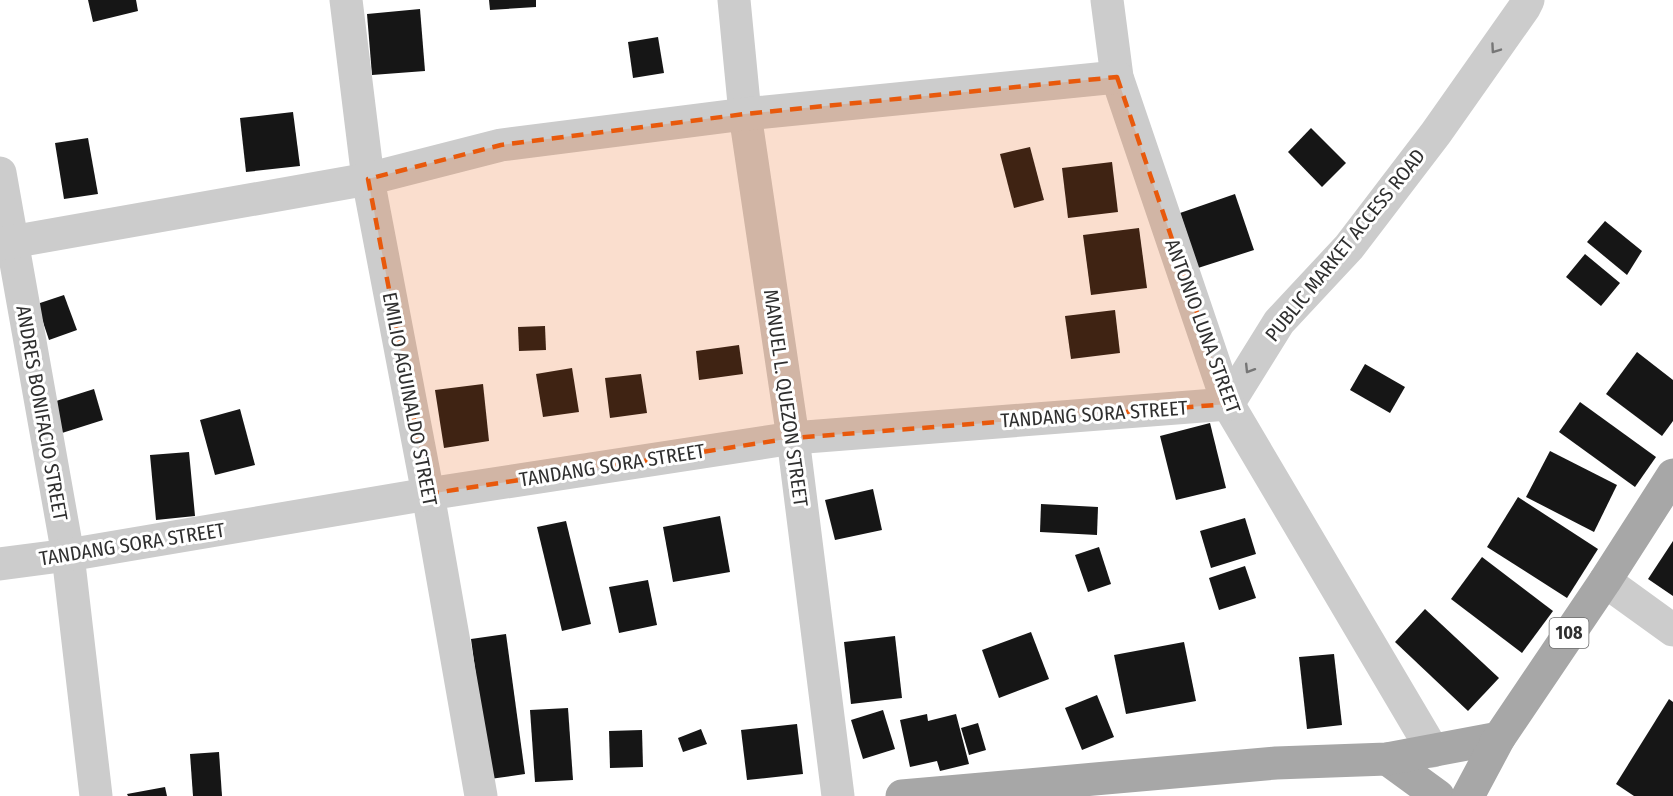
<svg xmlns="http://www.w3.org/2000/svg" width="1673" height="796" font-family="'Fira Sans Condensed',sans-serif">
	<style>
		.building { fill: #161616 }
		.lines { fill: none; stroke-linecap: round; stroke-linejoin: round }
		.minor { stroke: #ccc; stroke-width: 33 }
		.major { stroke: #a7a7a7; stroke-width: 33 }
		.oneway { stroke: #767676 }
		.marked { fill: #e8590c; fill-opacity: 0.2; stroke: #e8590c; stroke-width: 4.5; stroke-dasharray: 12 8; stroke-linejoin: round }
		.labels { text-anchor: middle; stroke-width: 6; stroke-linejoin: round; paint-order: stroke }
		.shield { fill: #fff; stroke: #6d6d6d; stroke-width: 1.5 }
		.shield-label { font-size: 18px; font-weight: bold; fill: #2f2f2f }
		.street-label { font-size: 20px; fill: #2f2f2f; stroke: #fff }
	</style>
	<rect width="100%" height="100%" fill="#fff"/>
	<g class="building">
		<polygon points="88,0 136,0 138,11 93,22"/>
		<polygon points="489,0 536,0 536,7 490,10"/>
		<polygon points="420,9 425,71 372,75 367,14"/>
		<polygon points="658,37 664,73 633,78 628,42"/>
		<polygon points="293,112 300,166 246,172 240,118"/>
		<polygon points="1311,128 1346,163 1322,187 1288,152"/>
		<polygon points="88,138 98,194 64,199 55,143"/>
		<polygon points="1030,147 1044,200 1014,208 1000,154"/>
		<polygon points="1112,162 1118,212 1068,218 1062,168"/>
		<polygon points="1235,194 1254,250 1198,268 1180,213"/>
		<polygon points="1605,221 1642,251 1627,275 1587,242"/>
		<polygon points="1139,228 1147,288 1091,295 1083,235"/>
		<polygon points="1585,254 1620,283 1601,306 1566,277"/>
		<polygon points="64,295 77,330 49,340 37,304"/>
		<polygon points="1115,310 1120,353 1071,359 1065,316"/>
		<polygon points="545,326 546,350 519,351 518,327"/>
		<polygon points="739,345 743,374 699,380 696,351"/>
		<polygon points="1637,352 1673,380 1673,421 1662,436 1606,394"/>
		<polygon points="1365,364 1405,387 1390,413 1350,390"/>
		<polygon points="572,368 579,412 543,417 536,374"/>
		<polygon points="641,374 647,413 610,418 605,378"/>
		<polygon points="483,384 489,441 444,448 435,390"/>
		<polygon points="94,389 103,420 62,433 53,402"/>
		<polygon points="1580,402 1656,457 1635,487 1559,432"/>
		<polygon points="240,409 255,465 215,475 200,420"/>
		<polygon points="1210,423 1226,488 1176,500 1160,436"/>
		<polygon points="1550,451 1617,485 1594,532 1526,497"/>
		<polygon points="189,452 195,516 156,520 150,455"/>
		<polygon points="873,489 882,530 835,540 825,500"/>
		<polygon points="1518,497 1598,549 1567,598 1487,547"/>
		<polygon points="1041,504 1098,507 1097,535 1040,532"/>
		<polygon points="720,516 730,572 673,582 663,527"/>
		<polygon points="1245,518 1256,554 1211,568 1200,531"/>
		<polygon points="566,521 591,624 562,631 537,527"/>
		<polygon points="1673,541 1673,596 1648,579"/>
		<polygon points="1099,547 1111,584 1088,592 1075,555"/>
		<polygon points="1482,557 1553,611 1522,653 1451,599"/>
		<polygon points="1245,566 1256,598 1219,610 1209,578"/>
		<polygon points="648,580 657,625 619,633 609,587"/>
		<polygon points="1425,609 1499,678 1468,711 1395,642"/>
		<polygon points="1031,632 1049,679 999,698 982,650"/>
		<polygon points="506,634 525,774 490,779 471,639"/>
		<polygon points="895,636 902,698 851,704 844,642"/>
		<polygon points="1184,642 1196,701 1126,714 1114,655"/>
		<polygon points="1334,654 1342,725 1307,729 1299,657"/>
		<polygon points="1097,695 1114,737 1082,750 1065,708"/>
		<polygon points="1669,699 1673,702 1673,796 1634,796 1616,784"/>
		<polygon points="568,708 573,780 535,782 530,710"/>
		<polygon points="883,710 895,749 863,759 851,720"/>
		<polygon points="927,714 928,721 956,714 969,764 940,771 937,761 910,767 900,720"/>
		<polygon points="978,723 986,750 969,755 961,728"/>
		<polygon points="797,724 803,774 747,780 741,730"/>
		<polygon points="701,729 707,744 683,752 678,738"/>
		<polygon points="642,730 643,767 610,768 609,731"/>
		<polygon points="219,752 222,796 193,796 190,754"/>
		<polygon points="165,787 167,796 128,796 127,794"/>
	</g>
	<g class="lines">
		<g class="minor">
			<polyline points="346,0 368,179 428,494 481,796"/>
			<polyline points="734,0 745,114 793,438 838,796"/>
			<polyline points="1107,0 1117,77 1228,404 1433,751"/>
			<polyline points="0,173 68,555 96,796"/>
			<polyline points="0,244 368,179 501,145 745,114 1117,77"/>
			<polyline points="1228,404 1279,322 1349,247 1436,133 1524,8 1528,0"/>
			<polyline points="0,564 68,555 428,494 793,438 1228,404"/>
			<polyline points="1605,581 1673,630"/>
		</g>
		<g class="major">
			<polyline points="1387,759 1438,796"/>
			<polyline points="902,796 1276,763 1387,759 1499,738"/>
			<polyline points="1468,796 1499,738 1605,581 1673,475"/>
		</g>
	</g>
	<defs><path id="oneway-chevron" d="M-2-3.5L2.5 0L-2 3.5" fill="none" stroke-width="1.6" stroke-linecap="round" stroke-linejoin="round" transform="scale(1.5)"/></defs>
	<g class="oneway">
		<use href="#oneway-chevron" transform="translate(1495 49) rotate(125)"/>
		<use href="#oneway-chevron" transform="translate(1249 369) rotate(122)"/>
	</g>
	<path class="marked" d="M1117 77 1228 404 793 438 428 494 368 179 501 145 745 114Z"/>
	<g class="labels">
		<rect class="shield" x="1549.5" y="618" width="39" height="30" rx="4.5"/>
		<g class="shield-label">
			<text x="1569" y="639">108</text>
		</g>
		<g class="street-label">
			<text transform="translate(1345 245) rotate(-51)" y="7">PUBLIC MARKET ACCESS ROAD</text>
			<text transform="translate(1203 326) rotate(70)" y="7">ANTONIO LUNA STREET</text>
			<text transform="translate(786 398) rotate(82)" y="7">MANUEL L. QUEZON STREET</text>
			<text transform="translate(410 399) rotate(79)" y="7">EMILIO AGUINALDO STREET</text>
			<text transform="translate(42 413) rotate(80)" y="7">ANDRES BONIFACIO STREET</text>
			<text transform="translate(1094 414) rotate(-4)" y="7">TANDANG SORA STREET</text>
			<text transform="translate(612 465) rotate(-9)" y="7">TANDANG SORA STREET</text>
			<text transform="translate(132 544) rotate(-9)" y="7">TANDANG SORA STREET</text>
		</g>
	</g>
</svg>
